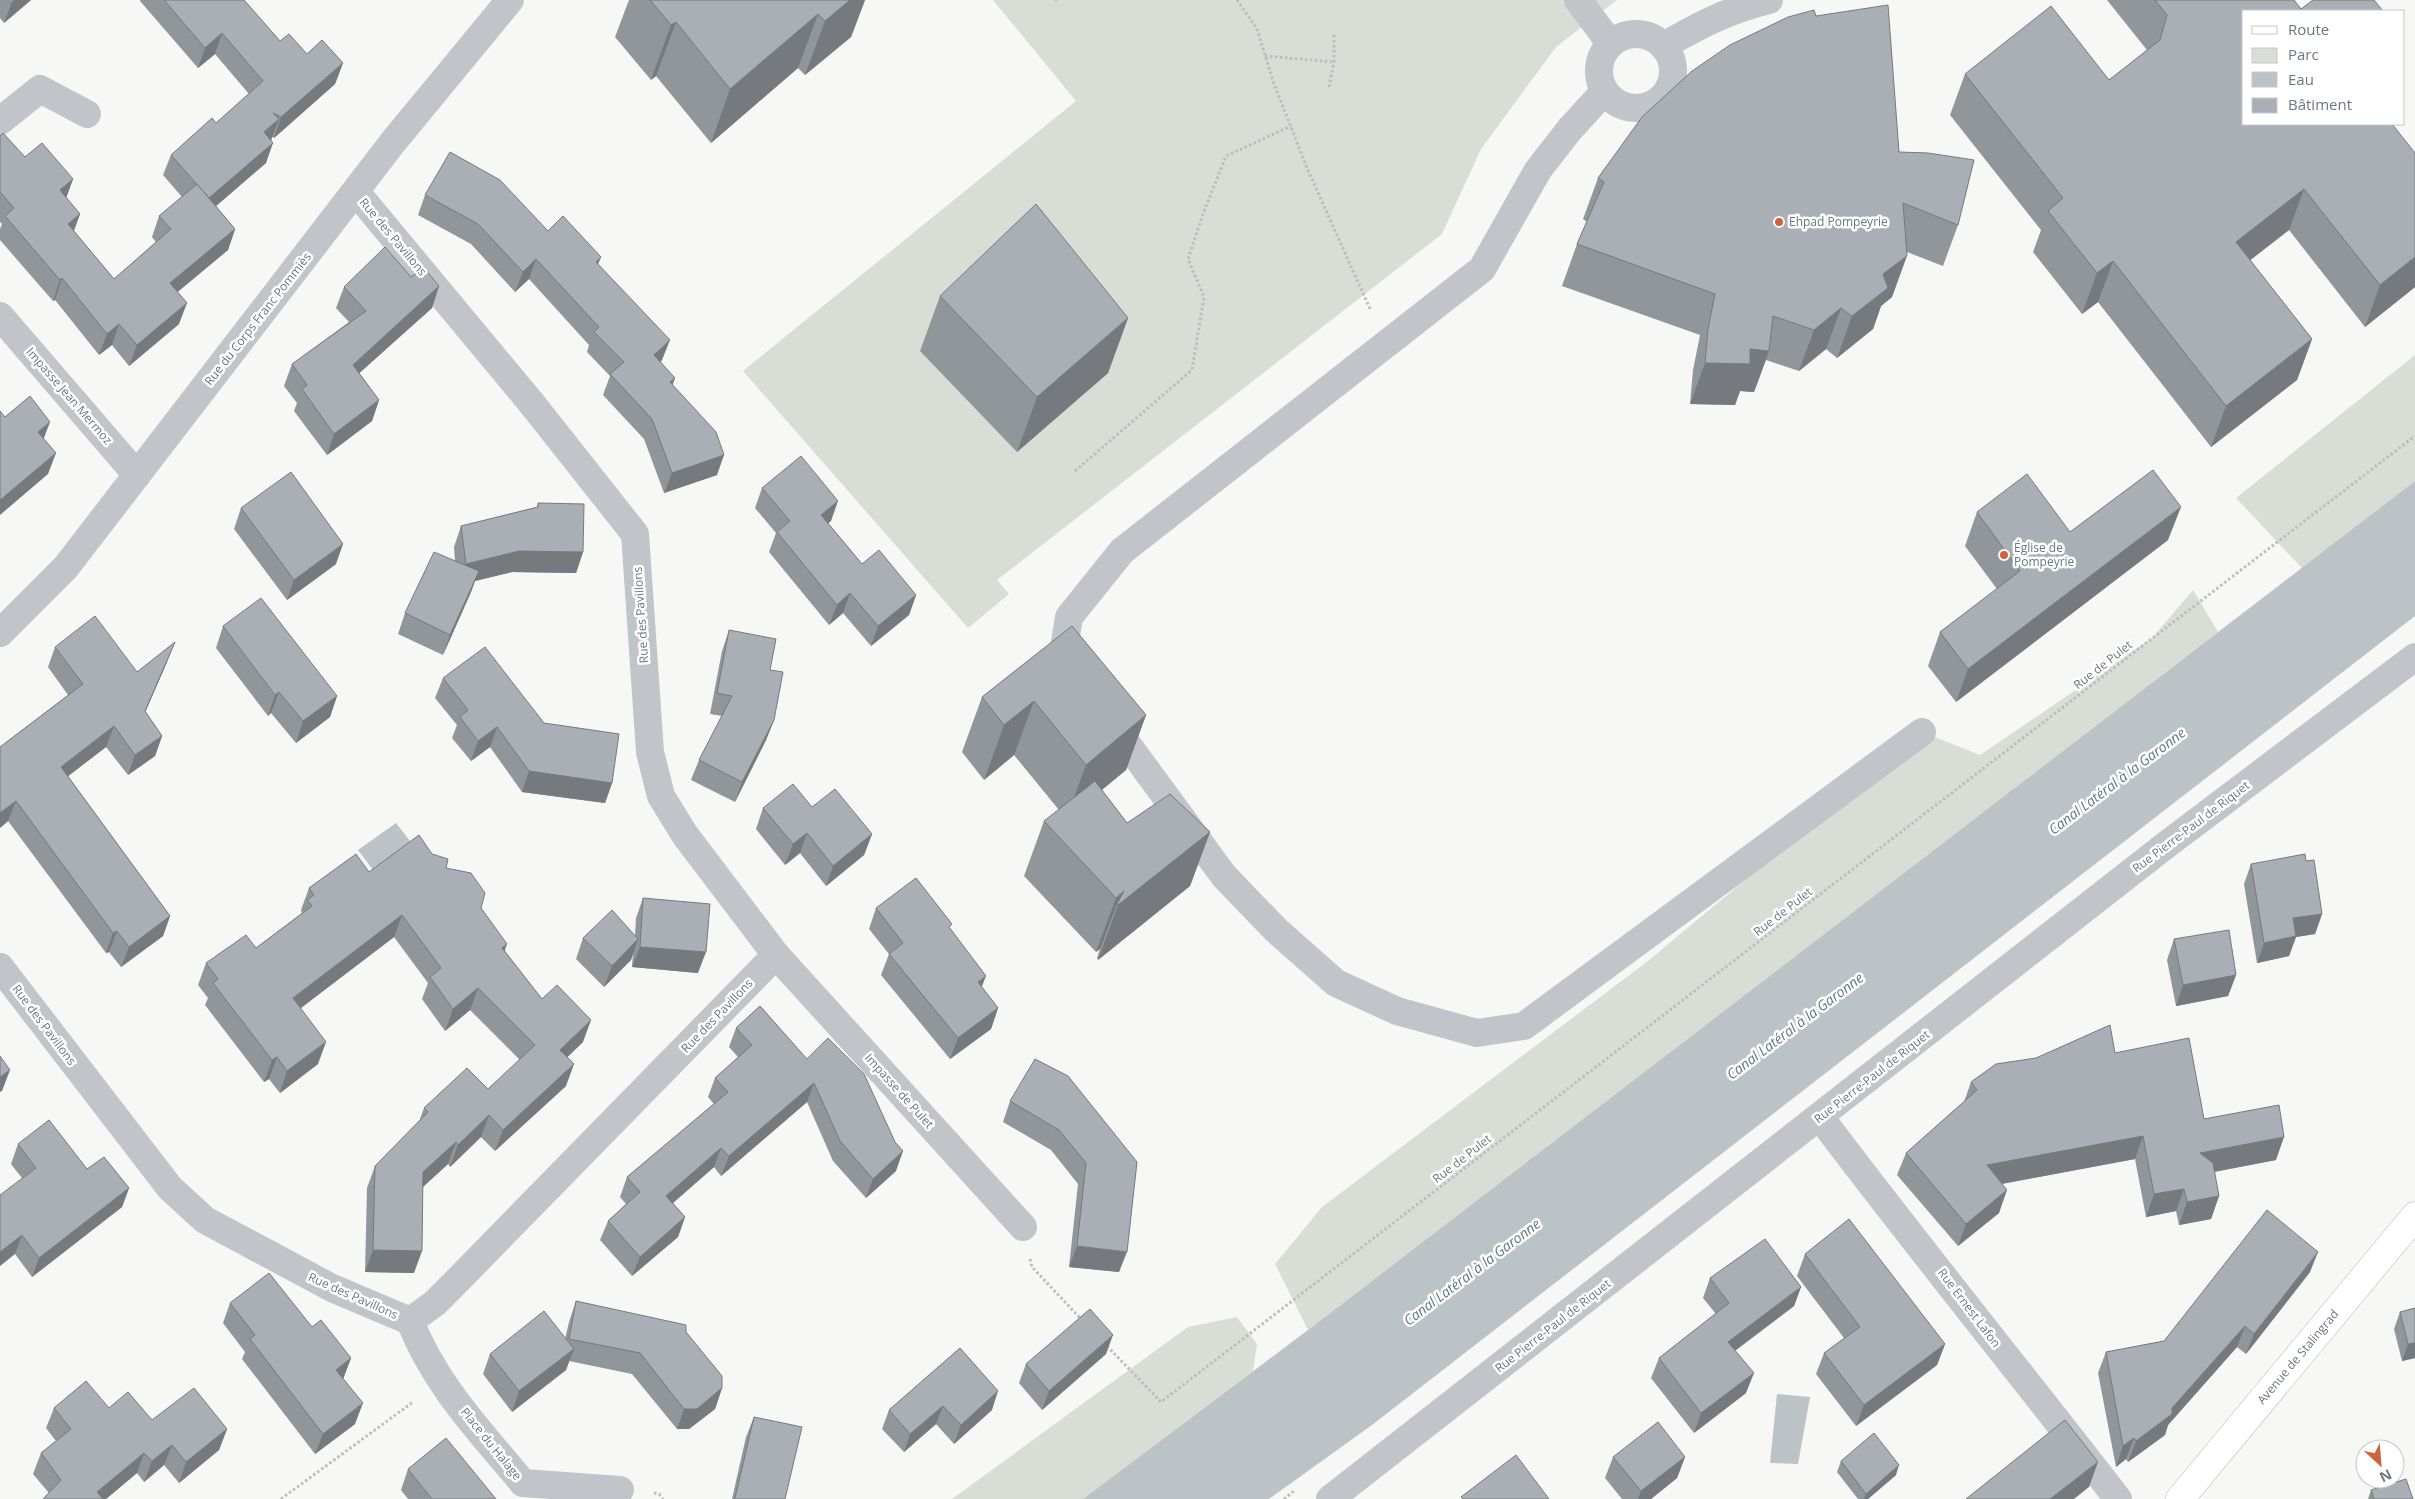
<svg xmlns="http://www.w3.org/2000/svg" width="2415" height="1499" font-family="'Open Sans',sans-serif">
	<style>
		.green { fill: #d9ddd6 }
		.water { fill: #bbc3c7 }
		.lines { fill: none; stroke-linecap: round; stroke-linejoin: round }
		.major-casing { stroke: #b5b8bc; stroke-width: 29 }
		.path { stroke: #bbbdc0; stroke-width: 3; stroke-dasharray: 2.5 2.5; stroke-linecap: butt }
		.minor { stroke: #c1c4c8; stroke-width: 28 }
		.major { stroke: #fff; stroke-width: 28 }
		.wall { fill: #91969b }
		.shaded-wall { fill: #767a7e }
		.building { fill: #a9afb4; stroke: #767a7e }
		.poi-dot { fill: #ce643e; stroke: #fff; stroke-width: 2 }
		.labels { text-anchor: middle; stroke-width: 5; stroke-linejoin: round; paint-order: stroke }
		.poi-label { font-size: 12px; fill: #6a7682; stroke: #fff; text-anchor: start }
		.street-label { font-size: 12px; fill: #6a7682; stroke: #fff }
		.water-label { font-size: 14px; font-style: italic; fill: #66777e; stroke: #fff }
	</style>
	<rect width="100%" height="100%" fill="#f7f7f5"/>
	<g class="green">
		<polygon points="993,0 1617,0 1556,47 1481,149 1442,234 997,580 1009,594 968,628 743,371 1076,101"/>
		<polygon points="2415,355 2415,481 2302,568 2236,498"/>
		<polygon points="2193,590 2218,632 1308,1330 1275,1264 1322,1207 1648,961 1922,732 1980,755 2152,638"/>
		<polygon points="1237,1317 1257,1344 1253,1371 1083,1499 952,1499 1188,1327"/>
	</g>
	<g class="water">
		<polygon points="2415,481 2415,616 1372,1425 1269,1499 1083,1499 1308,1330"/>
		<polygon points="396,823 413,845 376,874 358,850"/>
		<polygon points="1777,1394 1810,1397 1798,1464 1770,1463"/>
	</g>
	<g class="lines">
		<defs>
			<polyline id="major" points="2180,1499 2415,1216"/>
		</defs>
		<use href="#major" class="major-casing"/>
		<g class="path">
			<polyline points="1055,0 1057,0"/>
			<polyline points="1237,0 1257,29 1274,84 1307,168 1371,311"/>
			<polyline points="1265,56 1334,62"/>
			<polyline points="1329,87 1334,62 1334,35"/>
			<polyline points="1075,471 1192,370 1204,297 1188,259 1203,214 1226,156 1291,126"/>
			<polyline points="1030,1259 1032,1267 1082,1320"/>
			<polyline points="1107,1346 1161,1402 2415,436"/>
			<polyline points="654,1493 659,1494 663,1499"/>
			<polyline points="281,1499 413,1402"/>
			<polyline points="1284,1499 1295,1490"/>
		</g>
		<g class="minor">
			<polyline points="1578,0 1610,43"/>
			<circle cx="1636" cy="71" r="37"/>
			<path d="M1663 46C1702 24 1726 11 1769 0"/>
			<polyline points="0,121 40,89 87,114"/>
			<polyline points="0,316 137,475"/>
			<polyline points="0,633 66,567 393,142 510,0"/>
			<polyline points="1072,666 1065,642 1069,617 1122,551 1482,269 1538,170 1570,129 1604,92"/>
			<polyline points="1111,722 1224,876 1276,930 1336,983 1397,1011 1477,1033 1524,1026 1922,732"/>
			<polyline points="776,955 1023,1227"/>
			<polyline points="0,967 170,1188 205,1220 332,1288 410,1321 435,1303 455,1283 776,955 685,835 661,796 650,752 635,534 533,405 356,192"/>
			<path d="M1820 1117C1917 1246 2019 1371 2118 1499"/>
			<path d="M410 1321C435 1385 480 1431 523 1483L620 1490"/>
			<polyline points="1330,1499 2166,845 2415,657"/>
		</g>
		<use href="#major" class="major"/>
	</g>
	<g class="wall">
		<polygon points="0,0 31,0 4,23 0,18"/>
		<polygon points="140,0 244,0 280,41 307,54 343,63 335,84 274,138 272,137 266,163 216,206 235,229 228,250 177,292 179,324 129,366 112,345 99,355 55,300 53,301 0,240 0,229 2,224 0,222 0,136 25,157 73,179 66,198 80,214 74,231 114,279 156,242 152,237 159,216 182,197 163,175 171,155 216,123 249,94 215,54 198,68 140,1"/>
		<polygon points="629,0 865,0 851,37 805,75 798,68 711,143 656,76 651,80 615,37"/>
		<polygon points="2107,0 2294,0 2301,9 2383,11 2244,11 2415,287 2365,327 2289,230 2250,260 2312,339 2297,380 2211,447 2098,302 2082,314 2033,252 2041,230 1950,115 1965,74 2109,80 2147,50"/>
		<polygon points="1816,16 1899,152 1958,225 1943,266 1907,252 1892,297 1881,306 1873,329 1837,358 1826,349 1799,371 1766,360 1754,392 1740,391 1735,405 1690,404 1693,370 1700,335 1562,286 1577,244 1587,222 1583,219 1598,178"/>
		<polygon points="425,195 548,231 598,264 662,360 661,362 717,475 664,493 644,439 603,395 610,376 587,352 589,345 529,279 515,292 471,244 418,215"/>
		<polygon points="411,277 439,286 432,308 359,373 379,400 372,421 327,455 294,411 297,403 284,386 292,364 349,322 336,308 344,287"/>
		<polygon points="940,296 1128,318 1108,373 1017,452 920,351"/>
		<polygon points="762,488 831,521 828,523 862,564 916,595 909,615 871,646 843,613 829,625 769,552 776,533 755,508"/>
		<polygon points="538,503 583,552 576,573 512,572 475,581 471,592 443,655 398,634 405,613 455,561 454,547 461,526 537,507"/>
		<polygon points="241,508 336,564 287,600 234,529"/>
		<polygon points="1977,512 2070,532 2168,540 1956,702 1928,666 1940,632 1997,589 1965,546"/>
		<polygon points="223,626 337,696 330,717 296,743 271,713 268,716 216,648"/>
		<polygon points="1072,626 1146,715 1126,770 1102,790 1127,823 1210,832 1190,886 1098,960 1097,958 1100,949 1096,952 1024,876 1044,821 1059,810 1014,755 984,780 962,752 982,697"/>
		<polygon points="729,630 770,670 774,720 766,740 735,802 691,780 699,760 722,716 710,714 722,651"/>
		<polygon points="55,647 137,672 167,662 145,712 162,736 155,756 128,775 106,747 68,776 170,916 163,936 121,967 109,952 106,953 8,821 0,828 0,747 68,695 48,667"/>
		<polygon points="443,678 544,723 612,783 605,803 522,792 490,747 471,761 452,738 457,725 435,698"/>
		<polygon points="812,807 872,834 864,855 826,886 800,853 785,865 756,829 763,808"/>
		<polygon points="432,854 446,868 481,908 505,951 542,999 583,1042 567,1057 566,1086 495,1151 481,1137 450,1167 448,1164 423,1187 414,1273 365,1272 367,1188 375,1166 419,1122 424,1108 488,1089 520,1060 470,1010 445,1031 422,999 428,983 394,937 301,1008 318,1064 280,1093 269,1079 264,1082 205,1005 208,998 198,985 206,963 256,948 302,913 301,910 309,888 369,872"/>
		<polygon points="2306,861 2322,914 2315,934 2296,937 2289,956 2257,963 2244,884 2251,864"/>
		<polygon points="643,898 698,973 632,967 633,953 631,960 604,987 576,959 583,938 635,935 636,918"/>
		<polygon points="876,908 950,929 982,987 998,1008 991,1029 950,1059 881,975 889,954 869,929"/>
		<polygon points="2174,939 2236,975 2228,996 2176,1006 2167,960"/>
		<polygon points="760,1006 896,1171 866,1198 833,1161 807,1102 721,1176 714,1167 673,1203 685,1217 678,1237 632,1276 600,1240 608,1221 626,1204 620,1197 627,1177 714,1104 708,1097 715,1078 738,1057 729,1047 736,1028"/>
		<polygon points="2115,1053 2204,1119 2276,1160 2214,1172 2219,1196 2211,1219 2179,1225 2176,1211 2146,1217 2135,1159 2002,1184 1999,1213 1958,1246 1897,1175 1906,1153 1964,1102 1971,1082"/>
		<polygon points="1010,1101 1137,1162 1119,1272 1069,1267 1078,1184 1051,1150 1003,1122"/>
		<polygon points="18,1144 87,1169 129,1188 122,1207 32,1277 15,1254 22,1178 11,1164"/>
		<polygon points="1805,1254 1945,1344 1937,1365 1856,1426 1816,1374 1824,1353 1844,1338 1797,1276"/>
		<polygon points="2310,1272 2246,1354 2237,1347 2168,1425 2165,1435 2128,1462 2126,1459 2116,1467 2098,1373 2106,1352 2164,1341"/>
		<polygon points="1710,1278 1801,1287 1794,1306 1735,1351 1746,1393 1694,1433 1651,1378 1659,1358 1716,1314 1703,1298"/>
		<polygon points="576,1301 686,1332 722,1388 715,1409 689,1429 677,1429 632,1374 569,1361 566,1370 512,1412 483,1374 490,1354 565,1339 569,1322"/>
		<polygon points="230,1303 312,1327 351,1358 343,1379 355,1424 315,1454 242,1359 245,1352 223,1323"/>
		<polygon points="2415,1308 2415,1358 2402,1361 2394,1329 2400,1312"/>
		<polygon points="960,1348 992,1410 954,1444 936,1424 904,1452 882,1429 889,1410"/>
		<polygon points="1106,1354 1042,1410 1019,1383 1026,1364"/>
		<polygon points="54,1408 109,1408 152,1420 227,1429 219,1450 179,1483 164,1465 144,1482 137,1473 106,1499 43,1499 49,1493 33,1474 41,1453 56,1441 46,1428"/>
		<polygon points="754,1417 785,1499 732,1499 746,1437"/>
		<polygon points="1613,1457 1685,1457 1677,1478 1651,1499 1622,1499 1605,1478"/>
		<polygon points="1841,1461 1896,1475 1868,1499 1858,1499 1837,1472"/>
		<polygon points="408,1469 496,1499 408,1499 401,1490"/>
		<polygon points="2371,1490 2413,1499 2368,1499"/>
	</g>
	<g class="shaded-wall">
		<polygon points="14,0 31,0 4,23 12,2"/>
		<polygon points="850,0 865,0 851,37 805,75 825,21"/>
		<polygon points="818,14 798,68 711,143 730,89"/>
		<polygon points="676,22 656,76 651,80 671,25"/>
		<polygon points="222,33 215,54 198,68 205,48"/>
		<polygon points="343,63 335,84 274,138 281,117"/>
		<polygon points="279,119 271,140 256,153 264,132"/>
		<polygon points="273,143 266,163 201,219 208,198"/>
		<polygon points="73,179 65,201 60,190"/>
		<polygon points="2304,189 2289,230 2221,283 2236,242"/>
		<polygon points="80,214 72,235 68,224"/>
		<polygon points="235,229 228,250 162,305 170,283"/>
		<polygon points="1907,256 1892,297 1881,306 1873,329 1837,358 1852,316 1883,274"/>
		<polygon points="601,257 593,277 596,262"/>
		<polygon points="2415,257 2415,287 2365,327 2380,285"/>
		<polygon points="536,259 529,279 515,292 523,272"/>
		<polygon points="2113,261 2098,302 2082,314 2097,273"/>
		<polygon points="62,278 55,300 53,301 60,280"/>
		<polygon points="439,286 432,308 345,386 353,365"/>
		<polygon points="187,303 179,324 129,366 137,345"/>
		<polygon points="1841,308 1826,349 1799,371 1814,330"/>
		<polygon points="1128,318 1108,373 1017,452 1037,397"/>
		<polygon points="119,324 112,345 99,355 107,334"/>
		<polygon points="2312,339 2297,380 2211,447 2226,406"/>
		<polygon points="670,340 662,360 647,375 654,355"/>
		<polygon points="1750,349 1769,351 1754,392 1740,391 1735,405 1690,404 1705,363"/>
		<polygon points="675,378 668,398 670,382"/>
		<polygon points="379,400 372,421 327,455 334,434"/>
		<polygon points="50,422 42,443 38,432"/>
		<polygon points="56,453 48,474 0,515 0,500"/>
		<polygon points="724,455 717,475 664,493 672,473"/>
		<polygon points="838,501 831,521 814,535 821,515"/>
		<polygon points="2181,507 2168,540 1956,702 1968,669"/>
		<polygon points="343,544 336,564 287,600 294,580"/>
		<polygon points="519,551 583,552 576,573 512,572 475,581 471,592 443,655 450,635 459,585 466,564"/>
		<polygon points="850,593 843,613 829,625 837,605"/>
		<polygon points="916,595 909,615 871,646 878,626"/>
		<polygon points="175,642 167,662 137,731 145,711"/>
		<polygon points="279,692 271,713 268,716 275,695"/>
		<polygon points="337,696 330,717 296,743 303,721"/>
		<polygon points="1034,701 1014,755 984,780 1004,725"/>
		<polygon points="1146,715 1126,770 1066,819 1086,765"/>
		<polygon points="774,720 766,740 735,802 742,782"/>
		<polygon points="114,726 106,747 54,787 61,767"/>
		<polygon points="497,727 490,747 471,761 478,741"/>
		<polygon points="162,736 155,756 128,775 135,755"/>
		<polygon points="529,771 612,783 605,803 522,792"/>
		<polygon points="16,801 8,821 0,828 0,813"/>
		<polygon points="1210,832 1190,886 1098,960 1118,905 1117,904 1100,949 1096,952 1116,898 1124,891"/>
		<polygon points="807,833 800,853 785,865 793,844"/>
		<polygon points="872,834 864,855 826,886 833,866"/>
		<polygon points="2322,914 2315,934 2296,937 2289,956 2257,963 2264,943 2293,918"/>
		<polygon points="402,915 394,937 285,1020 293,998"/>
		<polygon points="170,916 163,936 121,967 129,947"/>
		<polygon points="117,931 109,952 106,953 113,933"/>
		<polygon points="638,939 631,960 604,987 612,966"/>
		<polygon points="507,944 500,965 502,948"/>
		<polygon points="640,947 706,952 698,973 632,967"/>
		<polygon points="2236,975 2228,996 2176,1006 2183,985"/>
		<polygon points="986,976 978,996 978,982"/>
		<polygon points="478,988 470,1010 445,1031 453,1009"/>
		<polygon points="998,1008 991,1029 950,1059 958,1038"/>
		<polygon points="591,1020 583,1042 552,1072 560,1050"/>
		<polygon points="326,1042 318,1064 280,1093 287,1071"/>
		<polygon points="277,1057 269,1079 264,1082 272,1060"/>
		<polygon points="574,1064 566,1086 495,1151 503,1130"/>
		<polygon points="10,1070 2,1091 0,1092 0,1077"/>
		<polygon points="814,1083 807,1102 721,1176 729,1156"/>
		<polygon points="489,1115 481,1137 450,1167 458,1145"/>
		<polygon points="2143,1136 2135,1159 1979,1188 1987,1165"/>
		<polygon points="2284,1137 2276,1160 2192,1176 2200,1153"/>
		<polygon points="456,1142 448,1164 415,1194 423,1172"/>
		<polygon points="721,1148 714,1167 659,1215 666,1196"/>
		<polygon points="903,1151 896,1171 866,1198 873,1179"/>
		<polygon points="129,1188 122,1207 32,1277 39,1258"/>
		<polygon points="2184,1189 2176,1211 2146,1217 2154,1194"/>
		<polygon points="2007,1190 1999,1213 1958,1246 1966,1224"/>
		<polygon points="2219,1196 2211,1219 2179,1225 2187,1202"/>
		<polygon points="685,1217 678,1237 632,1276 640,1257"/>
		<polygon points="22,1235 15,1254 0,1266 0,1252"/>
		<polygon points="1077,1246 1127,1252 1119,1272 1069,1267"/>
		<polygon points="373,1250 422,1251 414,1273 365,1272"/>
		<polygon points="2318,1252 2310,1272 2246,1354 2254,1334"/>
		<polygon points="1801,1287 1794,1306 1721,1361 1728,1342"/>
		<polygon points="2245,1326 2237,1347 2168,1425 2165,1435 2128,1462 2136,1441 2172,1408"/>
		<polygon points="1113,1335 1106,1354 1042,1410 1049,1391"/>
		<polygon points="2415,1343 2415,1358 2402,1361 2408,1344"/>
		<polygon points="1945,1344 1937,1365 1856,1426 1864,1405"/>
		<polygon points="574,1349 566,1370 512,1412 519,1391"/>
		<polygon points="351,1358 343,1379 328,1391 336,1370"/>
		<polygon points="1754,1373 1746,1393 1694,1433 1701,1413"/>
		<polygon points="722,1388 715,1409 689,1429 677,1429 684,1409"/>
		<polygon points="998,1391 992,1410 954,1444 961,1425"/>
		<polygon points="363,1403 355,1424 315,1454 323,1434"/>
		<polygon points="943,1406 936,1424 904,1452 910,1434"/>
		<polygon points="227,1429 219,1450 179,1483 186,1462"/>
		<polygon points="2134,1438 2126,1459 2116,1467 2123,1446"/>
		<polygon points="172,1445 164,1465 144,1482 152,1461"/>
		<polygon points="144,1453 137,1473 106,1499 94,1499 97,1492"/>
		<polygon points="1685,1457 1677,1478 1651,1499 1638,1499 1641,1491"/>
		<polygon points="2098,1462 2089,1487 2074,1499 2050,1499"/>
		<polygon points="1899,1465 1896,1475 1868,1499 1864,1499 1866,1494"/>
	</g>
	<g class="building">
		<polygon points="164,0 244,0 280,41 289,34 307,54 322,40 343,63 281,117 273,113 279,119 264,132 273,143 209,198 171,155 212,118 216,123 263,81 222,33 205,48"/>
		<polygon points="650,0 850,0 825,21 818,14 730,89 676,22 671,25"/>
		<polygon points="2155,0 2294,0 2301,9 2313,0 2374,0 2383,11 2244,11 2244,124 2392,124 2415,153 2415,257 2380,285 2304,189 2236,242 2312,339 2226,406 2113,261 2097,273 2048,211 2063,198 1965,74 2051,6 2109,80 2160,40 2167,15"/>
		<polygon points="1888,5 1899,152 1928,153 1974,160 1958,225 1903,203 1907,256 1883,274 1888,288 1852,316 1841,308 1814,330 1773,316 1769,351 1750,349 1750,364 1705,363 1708,329 1715,294 1577,244 1604,182 1598,178 1642,117 1692,71 1730,45 1788,17 1814,10 1816,16"/>
		<polygon points="3,133 25,157 42,143 73,179 60,190 80,214 68,224 114,279 171,229 159,216 197,184 235,229 170,283 187,303 137,345 119,324 107,334 62,278 60,280 5,216 14,208 0,192 0,136"/>
		<polygon points="450,152 500,180 548,231 563,216 601,257 596,262 670,340 654,355 675,378 670,382 716,432 724,455 672,473 652,419 610,374 624,362 594,332 599,327 536,259 523,272 478,224 425,195"/>
		<polygon points="1036,204 1128,318 1037,397 940,296"/>
		<polygon points="385,247 411,277 424,268 439,286 353,365 379,400 334,434 302,389 307,385 292,364 366,311 344,287"/>
		<polygon points="30,396 50,422 38,432 56,453 0,500 0,411 5,417"/>
		<polygon points="801,456 838,501 821,515 862,564 879,550 916,595 878,626 850,593 837,605 777,532 790,521 762,488"/>
		<polygon points="2153,470 2181,507 1968,669 1940,632 2020,571 1977,512 2027,474 2070,532"/>
		<polygon points="291,472 343,544 294,580 241,508"/>
		<polygon points="538,503 584,504 583,552 519,551 466,564 461,526 538,507"/>
		<polygon points="434,552 479,571 450,635 405,613"/>
		<polygon points="261,598 337,696 303,721 279,692 275,695 223,626"/>
		<polygon points="95,616 137,672 175,642 145,711 162,736 135,755 114,726 61,767 170,916 129,947 117,931 113,933 16,801 0,813 0,747 83,684 55,647"/>
		<polygon points="1072,626 1146,715 1086,765 1034,701 1004,725 982,697"/>
		<polygon points="729,630 776,639 770,670 783,672 774,720 742,782 699,760 732,696 717,693"/>
		<polygon points="485,647 544,723 619,734 612,783 529,771 497,727 478,741 460,717 468,710 443,678"/>
		<polygon points="1095,781 1127,823 1170,794 1210,832 1118,905 1117,904 1124,891 1116,898 1044,821"/>
		<polygon points="793,784 812,807 835,789 872,834 833,866 807,833 793,844 763,808"/>
		<polygon points="419,835 432,854 448,859 446,868 471,873 485,893 481,908 507,944 502,948 542,999 557,985 591,1020 560,1050 574,1064 503,1130 489,1115 458,1145 456,1142 423,1172 422,1251 373,1250 375,1166 428,1112 424,1108 467,1068 488,1089 535,1045 478,988 453,1009 430,977 441,968 402,915 293,998 326,1042 287,1071 277,1057 272,1060 213,983 218,979 206,963 246,935 256,948 312,906 307,900 314,895 309,888 356,854 369,872"/>
		<polygon points="2305,854 2306,861 2314,860 2322,914 2293,918 2296,936 2264,943 2251,864"/>
		<polygon points="916,878 952,924 949,927 986,976 978,982 998,1008 958,1038 889,954 903,943 876,908"/>
		<polygon points="643,898 710,904 706,952 640,947"/>
		<polygon points="612,910 638,939 612,966 583,938"/>
		<polygon points="2229,930 2236,975 2183,985 2174,939"/>
		<polygon points="760,1006 807,1059 828,1038 864,1074 895,1142 903,1151 873,1179 840,1141 814,1083 729,1156 721,1148 666,1196 685,1217 640,1257 608,1221 640,1192 627,1177 728,1092 715,1078 752,1045 736,1028"/>
		<polygon points="2110,1025 2115,1053 2189,1038 2204,1119 2279,1105 2284,1137 2200,1153 2213,1163 2219,1196 2187,1202 2184,1189 2154,1194 2143,1136 1987,1165 2007,1190 1966,1224 1906,1153 1977,1090 1971,1082 1996,1064 2036,1058"/>
		<polygon points="0,1056 10,1070 0,1077"/>
		<polygon points="1035,1059 1068,1076 1137,1162 1127,1252 1077,1246 1086,1163 1059,1130 1010,1101"/>
		<polygon points="49,1120 87,1169 104,1157 129,1188 39,1258 22,1235 0,1252 0,1195 36,1168 18,1144"/>
		<polygon points="2267,1210 2318,1252 2254,1334 2245,1326 2172,1408 2172,1414 2136,1441 2134,1438 2123,1446 2106,1352 2164,1341"/>
		<polygon points="1849,1219 1945,1344 1864,1405 1824,1353 1860,1327 1805,1254"/>
		<polygon points="1765,1239 1801,1287 1728,1342 1754,1373 1701,1413 1659,1358 1729,1303 1710,1278"/>
		<polygon points="269,1273 312,1327 321,1320 351,1358 336,1370 363,1403 323,1434 250,1339 255,1335 230,1303"/>
		<polygon points="576,1301 686,1325 686,1332 722,1376 722,1388 697,1409 684,1409 640,1353 569,1339"/>
		<polygon points="2415,1308 2415,1343 2408,1344 2400,1312"/>
		<polygon points="1090,1309 1113,1335 1049,1391 1026,1364"/>
		<polygon points="544,1311 574,1349 519,1391 490,1354"/>
		<polygon points="960,1348 998,1391 961,1425 943,1406 910,1434 889,1410"/>
		<polygon points="86,1381 109,1408 128,1392 152,1420 194,1388 227,1429 186,1462 172,1445 152,1461 144,1453 97,1492 103,1499 43,1499 61,1480 41,1453 71,1429 54,1408"/>
		<polygon points="754,1417 802,1427 785,1499 734,1499 735,1498"/>
		<polygon points="2065,1420 2098,1462 2050,1499 1966,1499"/>
		<polygon points="1658,1422 1685,1457 1641,1491 1613,1457"/>
		<polygon points="1874,1433 1899,1465 1866,1494 1841,1461"/>
		<polygon points="446,1438 496,1499 432,1499 408,1469"/>
		<polygon points="1516,1455 1549,1499 1463,1499 1461,1497"/>
		<polygon points="2406,1479 2413,1499 2374,1499 2371,1490"/>
	</g>
	<g class="poi-dot">
		<circle cx="1779" cy="222" r="5"/>
		<circle cx="2004" cy="555" r="5"/>
	</g>
	<g class="labels">
		<g class="poi-label">
			<text x="1789" y="226">Ehpad Pompeyrie</text>
			<text x="2014" y="552">Église de<tspan x="2014" dy="14">Pompeyrie</tspan></text>
		</g>
		<g class="street-label">
			<text transform="translate(393 237) rotate(50)" y="4">Rue des Pavillons</text>
			<text transform="translate(258 319) rotate(-52)" y="4">Rue du Corps Franc Pommiès</text>
			<text transform="translate(69 396) rotate(49)" y="4">Impasse Jean Mermoz</text>
			<text transform="translate(641 615) rotate(-94)" y="4">Rue des Pavillons</text>
			<text transform="translate(2103 665) rotate(-38)" y="4">Rue de Pulet</text>
			<text transform="translate(2191 827) rotate(-37)" y="4">Rue Pierre-Paul de Riquet</text>
			<text transform="translate(1783 912) rotate(-38)" y="4">Rue de Pulet</text>
			<text transform="translate(717 1016) rotate(-46)" y="4">Rue des Pavillons</text>
			<text transform="translate(44 1025) rotate(53)" y="4">Rue des Pavillons</text>
			<text transform="translate(1872 1077) rotate(-38)" y="4">Rue Pierre-Paul de Riquet</text>
			<text transform="translate(899 1091) rotate(48)" y="4">Impasse de Pulet</text>
			<text transform="translate(1462 1159) rotate(-38)" y="4">Rue de Pulet</text>
			<text transform="translate(353 1296) rotate(24)" y="4">Rue des Pavillons</text>
			<text transform="translate(1969 1308) rotate(53)" y="4">Rue Ernest Lafon</text>
			<text transform="translate(1553 1326) rotate(-38)" y="4">Rue Pierre-Paul de Riquet</text>
			<text transform="translate(2298 1357) rotate(-50)" y="4">Avenue de Stalingrad</text>
			<text transform="translate(491 1444) rotate(51)" y="4">Place du Halage</text>
		</g>
		<g class="water-label">
			<text transform="translate(2117 781) rotate(-37)" y="5">Canal Latéral à la Garonne</text>
			<text transform="translate(1795 1026) rotate(-37)" y="5">Canal Latéral à la Garonne</text>
			<text transform="translate(1472 1272) rotate(-37)" y="5">Canal Latéral à la Garonne</text>
		</g>
	</g>
	<rect x="2242" y="10" width="162" height="115" fill="#ffffff" stroke="#c3c8cd"/>
	<rect x="2252" y="26" width="25" height="8" fill="#ffffff" stroke="#c3c8cd"/>
	<text x="2288" y="35" font-size="15" fill="#6a7682">Route</text>
	<rect x="2252" y="48" width="25" height="15" fill="#d9ddd6" stroke="#c3c8cd"/>
	<text x="2288" y="60" font-size="15" fill="#6a7682">Parc</text>
	<rect x="2252" y="72" width="25" height="15" fill="#bbc3c7" stroke="#c3c8cd"/>
	<text x="2288" y="85" font-size="15" fill="#6a7682">Eau</text>
	<rect x="2252" y="98" width="25" height="15" fill="#a9afb4" stroke="#c3c8cd"/>
	<text x="2288" y="110" font-size="15" fill="#6a7682">Bâtiment</text>
	<g transform="translate(2380 1464) rotate(154)"><circle r="24" fill="#ffffff" stroke="#c3c8cd"/>
	<path d="M0-4L9 19L0 12L-9 19Z" fill="#ce643e"/>
	<text y="-8" font-size="14" font-weight="bold" text-anchor="middle" fill="#6a7682">N</text>
	</g>
</svg>
